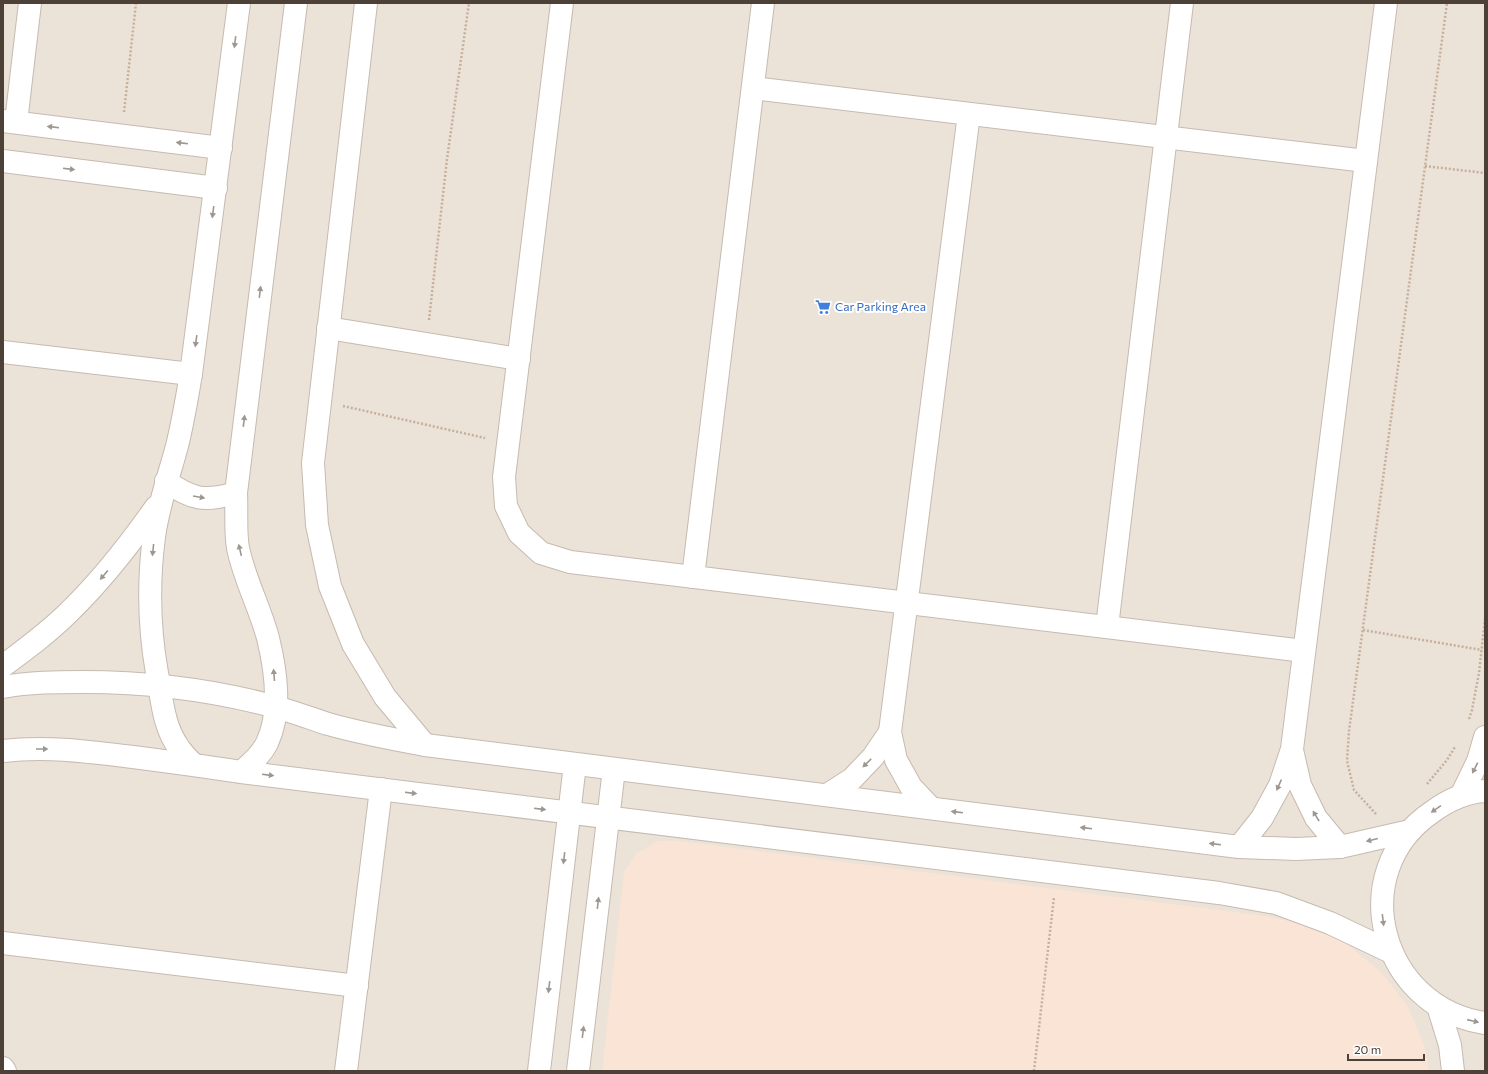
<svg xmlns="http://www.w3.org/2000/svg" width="1488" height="1074" font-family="Commissioner,sans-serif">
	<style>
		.residential { fill: #ebe2d8 }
		.commercial { fill: #fae4d5 }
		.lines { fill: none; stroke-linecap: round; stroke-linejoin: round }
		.minor-casing { stroke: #c7baaf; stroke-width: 24 }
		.path { stroke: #c7b09b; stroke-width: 2.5; stroke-dasharray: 2 2; stroke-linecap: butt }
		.minor { stroke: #fff; stroke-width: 22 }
		.oneway { fill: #9d9691 }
		.labels { text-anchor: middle; stroke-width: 4; stroke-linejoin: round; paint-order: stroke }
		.shop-label { font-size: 12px; fill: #366cbe; stroke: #fff; text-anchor: start }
	</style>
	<rect width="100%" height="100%" fill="#f7f1eb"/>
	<rect class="residential" x="3" y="3" width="1482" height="1068"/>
	<polygon class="commercial" points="658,841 681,841 1265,916 1307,925 1347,944 1381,972 1408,1007 1425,1047 1429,1071 602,1071 624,872 637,853"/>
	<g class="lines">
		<defs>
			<g id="minor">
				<polyline points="366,3 313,463 317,525 330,586 353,644 385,697 425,745"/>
				<polyline points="562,3 504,477 506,506 519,533 541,553 570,562 1304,651"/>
				<polyline points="753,88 1366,161"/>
				<polyline points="3,121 221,148"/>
				<polyline points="16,122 30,3"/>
				<polyline points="3,161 216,188"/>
				<polyline points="328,328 519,359"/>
				<polyline points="3,352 191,374"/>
				<path d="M166 481C192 500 205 502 236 493"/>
				<polyline points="693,577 763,3"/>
				<polyline points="1107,627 1182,3"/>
				<path d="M3 666C26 649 49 632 69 612 102 580 130 544 156 507"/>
				<path d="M3 687C29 682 58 682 84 682 149 682 213 690 276 707 293 712 310 718 328 724 360 733 392 739 425 745L1239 847 1296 849 1340 847 1410 831"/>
				<polyline points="1292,750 1300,785 1316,818 1340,847"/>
				<path d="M3 751C44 746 84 751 125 756 164 761 202 766 241 772L1219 893 1276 903 1330 923 1391 952"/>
				<path d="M193 764C188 759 183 754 179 748 163 726 162 699 157 673 149 628 148 583 154 537 158 506 169 476 177 446 183 422 187 398 191 374L239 3"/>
				<path d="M241 772C251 764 261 755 267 743 282 711 276 671 268 638 260 608 244 578 238 548 235 532 237 510 236 493L296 3"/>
				<path d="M1485 791C1466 792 1447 801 1432 812 1343 873 1381 1008 1485 1023"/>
				<polyline points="827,795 852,779 873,757 890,732"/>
				<polyline points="1461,796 1478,761 1485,737"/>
				<polyline points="931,808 911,787 896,760 890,732 969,114"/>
				<polyline points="1239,847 1262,818 1280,785 1292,749 1386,3"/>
				<polyline points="3,943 357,986"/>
				<polyline points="1438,1006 1450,1045 1453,1071"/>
				<polyline points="3,1068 5,1071"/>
				<polyline points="346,1071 381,789"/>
				<polyline points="539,1071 575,764"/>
				<polyline points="578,1071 614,769"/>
			</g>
		</defs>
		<use href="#minor" class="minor-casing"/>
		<g class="path">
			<polyline points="124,112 136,3"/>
			<polyline points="1425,166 1485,173"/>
			<polyline points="429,320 447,159 469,3"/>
			<polyline points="343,406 485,438"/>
			<polyline points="1363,630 1482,650"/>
			<polyline points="1469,719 1472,710 1479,673 1485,619"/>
			<polyline points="1427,784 1447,760 1455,747"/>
			<polyline points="1376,814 1354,790 1347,761 1349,731 1447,3"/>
			<polyline points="1034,1071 1054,897"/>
		</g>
		<use href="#minor" class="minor"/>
	</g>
	<defs><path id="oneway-solid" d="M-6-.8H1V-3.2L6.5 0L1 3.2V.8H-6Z"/></defs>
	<g class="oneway">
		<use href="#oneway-solid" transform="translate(235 42) rotate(97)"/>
		<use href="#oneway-solid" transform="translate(53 127) rotate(-173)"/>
		<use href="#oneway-solid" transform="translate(182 143) rotate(-173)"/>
		<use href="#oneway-solid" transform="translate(69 169) rotate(7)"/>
		<use href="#oneway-solid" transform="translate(213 212) rotate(98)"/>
		<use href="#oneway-solid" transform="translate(260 292) rotate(-83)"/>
		<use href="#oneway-solid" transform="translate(196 341) rotate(98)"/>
		<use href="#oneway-solid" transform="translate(244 421) rotate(-83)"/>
		<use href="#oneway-solid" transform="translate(199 497) rotate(10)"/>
		<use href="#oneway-solid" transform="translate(153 550) rotate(96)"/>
		<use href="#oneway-solid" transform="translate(240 550) rotate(-103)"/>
		<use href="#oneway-solid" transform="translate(104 575) rotate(130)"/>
		<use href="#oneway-solid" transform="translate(274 675) rotate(-95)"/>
		<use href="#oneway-solid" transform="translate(42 749)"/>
		<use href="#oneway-solid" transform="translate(867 763) rotate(135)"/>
		<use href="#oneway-solid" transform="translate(1475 768) rotate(117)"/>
		<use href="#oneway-solid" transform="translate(268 775) rotate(7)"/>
		<use href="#oneway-solid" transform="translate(1279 785) rotate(114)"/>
		<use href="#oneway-solid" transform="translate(411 793) rotate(7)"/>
		<use href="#oneway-solid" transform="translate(540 809) rotate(7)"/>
		<use href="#oneway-solid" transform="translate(1436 809) rotate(145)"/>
		<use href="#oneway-solid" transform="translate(957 812) rotate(-173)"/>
		<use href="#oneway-solid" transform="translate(1316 816) rotate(-121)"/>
		<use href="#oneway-solid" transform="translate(1086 828) rotate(-173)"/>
		<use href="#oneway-solid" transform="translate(1372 840) rotate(166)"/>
		<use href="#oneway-solid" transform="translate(1215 844) rotate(-173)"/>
		<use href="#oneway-solid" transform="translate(564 858) rotate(97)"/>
		<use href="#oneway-solid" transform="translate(598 903) rotate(-83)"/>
		<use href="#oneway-solid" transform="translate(1383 920) rotate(83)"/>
		<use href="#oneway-solid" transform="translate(549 987) rotate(97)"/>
		<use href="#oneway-solid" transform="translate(1473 1021) rotate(13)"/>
		<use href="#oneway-solid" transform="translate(583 1032) rotate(-83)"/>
	</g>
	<defs>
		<symbol id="supermarket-bare" viewBox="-9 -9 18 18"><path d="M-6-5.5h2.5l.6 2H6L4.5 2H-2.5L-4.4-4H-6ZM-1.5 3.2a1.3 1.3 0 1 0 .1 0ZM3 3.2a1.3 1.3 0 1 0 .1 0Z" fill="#3f7fe0" stroke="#fff" stroke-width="2.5" paint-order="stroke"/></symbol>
	</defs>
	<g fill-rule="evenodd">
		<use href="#supermarket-bare" x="812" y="296" width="22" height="22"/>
	</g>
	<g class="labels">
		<g class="shop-label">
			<text x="835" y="311">Car Parking Area</text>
		</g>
	</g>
	<rect width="1488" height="1074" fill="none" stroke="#4c4037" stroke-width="8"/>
	<path d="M1348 1054v6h76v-6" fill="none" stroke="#4c4037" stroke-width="2"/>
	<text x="1354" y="1054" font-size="12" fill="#4c4037" stroke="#ffffff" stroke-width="3" paint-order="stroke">20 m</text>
</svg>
